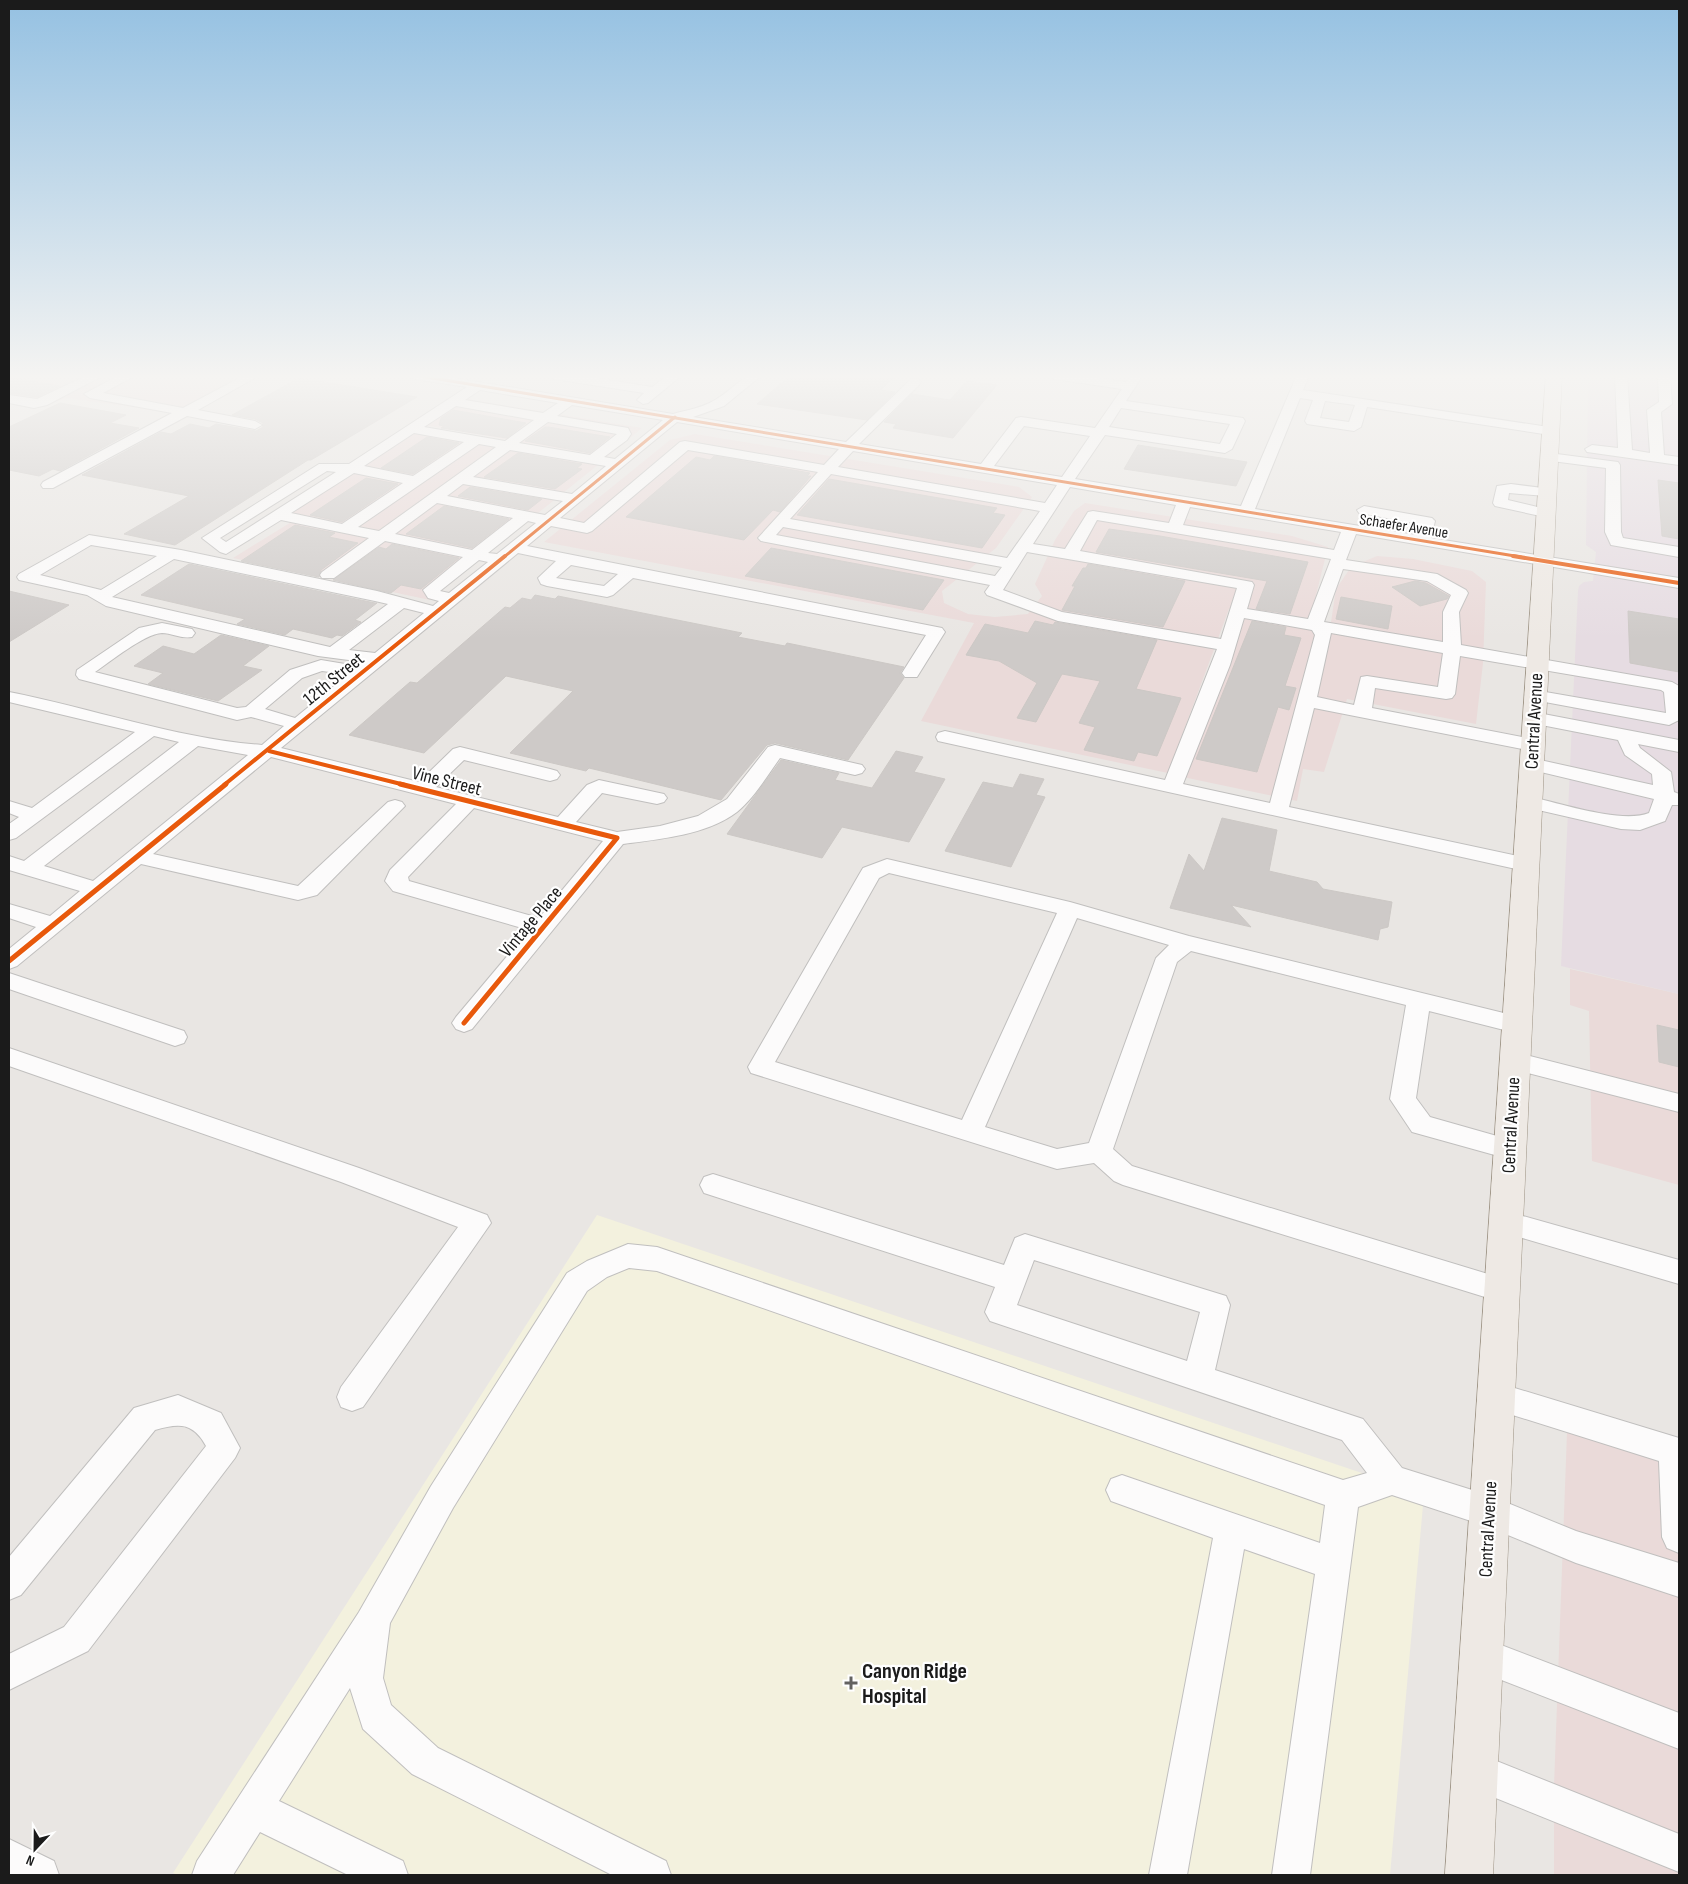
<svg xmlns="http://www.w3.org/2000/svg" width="1688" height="1884" font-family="'Sofia Sans Condensed',sans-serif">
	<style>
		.commercial { fill: #eadad9 }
		.industrial { fill: #e6dce2 }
		.education { fill: #f3f1de }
		.building { fill: #cecac8; stroke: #ccc8c5 }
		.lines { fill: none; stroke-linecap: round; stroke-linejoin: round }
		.minor-casing { stroke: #c0bfbe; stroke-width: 2 }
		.major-casing { stroke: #9c9283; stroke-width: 1 }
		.minor { fill: #fcfbfb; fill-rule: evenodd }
		.major { fill: #eee9e4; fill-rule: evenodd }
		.cycleway-far2-casing { stroke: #fff; stroke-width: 5 }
		.cycleway-far1-casing { stroke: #fff; stroke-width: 6 }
		.cycleway-casing { stroke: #fff; stroke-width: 8 }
		.cycleway-far2 { stroke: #e8590c; stroke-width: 3 }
		.cycleway-far1 { stroke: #e8590c; stroke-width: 4 }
		.cycleway { stroke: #e8590c; stroke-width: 5 }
		.poi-dot { fill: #636261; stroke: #fff; stroke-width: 2 }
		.labels { text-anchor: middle; stroke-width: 4.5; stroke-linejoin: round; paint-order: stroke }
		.far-street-label { font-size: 16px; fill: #1b1b1b; stroke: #fff }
		.street-label { font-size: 19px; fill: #1b1b1b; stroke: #fff }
		.near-poi-label { font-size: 22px; font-weight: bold; fill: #1b1b1b; stroke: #fff; text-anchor: start }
	</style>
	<rect width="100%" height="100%" fill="#e9e6e3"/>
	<g class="commercial">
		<polygon points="9,375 248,375 175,413 67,398 39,407 9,401"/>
		<polygon points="467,399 642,428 607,457 424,425"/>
		<polygon points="415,431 599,464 430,600 233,558 293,521 293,511"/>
		<polygon points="695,434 1019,487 1032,497 996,548 942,591 944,603 968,614 995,617 1028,614 1042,596 1035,584 1055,540 1074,511 1085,503 1292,536 1328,547 1310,619 1229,609 1168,773 921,721 974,623 544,542 670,440"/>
		<polygon points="1377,556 1413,559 1472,571 1486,582 1483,663 1476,724 1347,699 1324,772 1303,769 1297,801 1183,777 1243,617 1300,627 1331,622 1336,589 1351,567"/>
		<polygon points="1570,969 1679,994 1679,1185 1592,1161 1589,1011 1570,1005"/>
		<polygon points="1568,1405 1679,1439 1679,1875 1554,1875 1554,1786"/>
	</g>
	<polygon class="industrial" points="1588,375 1679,375 1679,994 1561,966 1578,591 1579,586 1584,582 1593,581 1596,552 1586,545"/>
	<polygon class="education" points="597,1215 1424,1494 1390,1875 178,1875 173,1873"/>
	<g class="building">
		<polygon points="791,375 896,375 881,390 895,392 867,420 757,404"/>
		<polygon points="9,377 60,386 37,397 9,393"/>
		<polygon points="299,378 417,397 311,460 308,460 175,545 124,534 189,496 82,475 161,432 171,434 190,424 209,428 216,424 256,431 263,427 263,423 255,419 232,415"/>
		<polygon points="967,381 997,385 953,438 893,428 896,424 884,422 912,394 950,400"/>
		<polygon points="60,403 126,415 110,423 139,428 60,471 53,469 39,476 9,470 9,427"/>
		<polygon points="453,410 526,423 507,438 441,428 444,426 439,425 441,418"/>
		<polygon points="545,427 548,427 610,437 590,453 525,441"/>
		<polygon points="427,437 459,443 413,474 381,468"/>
		<polygon points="1138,445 1247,462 1236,486 1124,469"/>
		<polygon points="518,453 582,464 577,468 582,469 555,489 484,477"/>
		<polygon points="714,456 810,473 807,476 811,476 780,512 773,510 744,540 626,517 696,457 710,460"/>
		<polygon points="366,478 398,484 342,522 310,515"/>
		<polygon points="829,479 997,508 993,513 1005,515 982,548 797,515"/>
		<polygon points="1658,480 1679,483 1679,539 1662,536"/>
		<polygon points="470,487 542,499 528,510 458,496"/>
		<polygon points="444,506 509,519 472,548 406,534"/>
		<polygon points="295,525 335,533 329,537 358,543 321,570 319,577 241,561"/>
		<polygon points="1109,529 1160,536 1308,562 1290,614 1256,609 1267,581 1096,552"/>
		<polygon points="392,544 459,558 421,589 401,585 391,593 333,580 379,547 386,549"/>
		<polygon points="771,548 944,580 923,610 745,576"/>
		<polygon points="189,564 375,603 377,603 355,620 361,622 342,636 337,635 332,638 293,629 285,635 237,624 245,619 141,595"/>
		<polygon points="1088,564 1185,581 1163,627 1062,610 1075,586 1072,586 1083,568 1086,568"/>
		<polygon points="1415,581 1426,583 1449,596 1447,599 1420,606 1392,587"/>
		<polygon points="9,591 69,605 9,642"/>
		<polygon points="535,595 555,599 558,596 742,633 738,637 785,646 787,643 904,667 900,673 904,678 848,760 775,743 767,745 721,800 589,768 586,771 510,753 573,691 506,676 424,753 349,735 410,682 417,683 505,607 510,608 522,598 531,600"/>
		<polygon points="1341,597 1392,606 1388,629 1336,619"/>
		<polygon points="1628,611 1679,619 1679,672 1630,663"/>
		<polygon points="1035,621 1053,625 1055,622 1157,640 1136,689 1181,698 1157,756 1138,752 1134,761 1084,750 1095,727 1079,723 1100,681 1062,674 1036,722 1017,718 1037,683 999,661 966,655 985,624 1028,633"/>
		<polygon points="1252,621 1286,627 1284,635 1301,638 1285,686 1296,688 1289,710 1278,707 1257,772 1196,759"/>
		<polygon points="221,635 269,646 243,666 262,670 218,701 148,684 163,673 134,666 163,646 194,654"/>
		<polygon points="896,751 923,757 914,772 945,779 909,842 842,827 822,858 727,834 781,760 839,773 835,780 872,788"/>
		<polygon points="1020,774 1044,779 1036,795 1045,797 1011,867 945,851 983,782 1013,788"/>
		<polygon points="1222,818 1277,830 1269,871 1317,882 1323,889 1392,902 1388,927 1380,929 1378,940 1231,905 1251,927 1170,908 1189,854 1204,871"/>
		<polygon points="1657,1025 1679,1030 1679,1067 1659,1062"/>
	</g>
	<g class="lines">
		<defs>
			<g id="minor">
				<polygon points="88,375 104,375 47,405 34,408 9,403 9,395 37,399"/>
				<polygon points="120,375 136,375 103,393 183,408 245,375 260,375 198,410 255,421 262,425 255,429 187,416 53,488 43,488 41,485 43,482 172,413 90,398 84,394"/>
				<path d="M408 375H436L673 414C687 410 702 408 715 400 733 390 740 375 762 375L724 406 693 417 846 442 911 379H919L921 382 919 385 859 444 981 464 1016 418 1021 417 1095 428 1122 389 1054 379 1048 375H1079L1126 382 1131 375H1143L1126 401 1243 418 1245 421 1232 449 1225 453 1105 435 1075 479 1241 506 1297 375H1309L1303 390 1555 428 1557 431 1550 435 1367 407 1361 427 1354 431 1307 424 1305 421 1313 400 1300 398 1255 509 1416 535 1419 524 1359 513 1357 510 1364 506 1432 518 1435 521 1431 538 1679 578V588L1356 534 1346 560 1437 574 1466 590 1468 593 1459 612 1461 645 1672 682 1679 686V720L1669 725 1534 700 1528 699 1525 695 1528 691 1534 690 1666 713 1664 692 1661 690 1460 656 1455 694 1452 698 1446 699 1375 688 1372 708 1532 739 1539 741 1542 745 1539 749 1532 751 1314 708 1289 807 1532 859 1536 864 1532 869 1525 871 938 741 936 737 938 733 945 731 1165 780 1217 649 1058 621 987 595 985 592 990 585 761 541 758 538 818 472 688 450 592 531 587 533 551 526 527 546 942 628 945 632 917 677H905L902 673 926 635 633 578 613 595 607 597 547 586 541 584 538 578 556 561 518 553 281 748 419 782 453 749 460 747 550 769 557 771 560 775 557 779 550 781 464 760 436 787 558 817 587 785 599 780 664 794 667 798 664 802 657 804 602 793 576 822 617 832 660 826 698 816 727 799 768 747 775 745 862 765 865 769 862 773 855 775 780 758C767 776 754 798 737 812 707 835 660 839 623 844L472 1029 464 1032 456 1029 452 1023 456 1017 529 930 393 891 385 881 390 870 456 804 271 757 153 854 298 886 388 802 395 800 402 802 405 806 317 895 298 900 141 864 17 966 9 969V949L36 927 9 918V904L50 916 80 891 9 870V856L24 861 179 742 154 736 16 838 9 840V824L19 817 9 813V801L32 808 135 732 9 702V692C91 708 179 739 262 745L284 726 251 717 237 720 79 679 76 675 77 670 139 628 162 623 192 629 195 633 192 637C181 639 172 633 162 633 144 634 110 662 95 672L237 708 246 707 290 670 321 660 351 665 354 669 352 672 364 662 318 656 106 606 87 595 19 580 17 577 19 574 89 535 181 550 377 591 433 606 439 601 428 598 423 590 463 557 385 541 334 578H322L320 575 322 572 369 538 281 520 226 554 220 552 202 538 319 464H349L467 387 414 379ZM480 390 558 403 543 413 465 400ZM1325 401 1355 405 1349 422 1320 418ZM572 405 663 420 615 459 604 457 627 440 631 434 628 428 557 416ZM456 406 534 420 505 441 424 427ZM1121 408 1230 424 1220 444 1109 427ZM548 422 617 434 590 455 519 443ZM677 422 839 449 824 465 685 441 680 442 584 523 560 518ZM1024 426 1090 436 1062 477 994 466ZM414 433 464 442 413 476 364 466ZM479 444 496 447 379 531 358 527ZM510 450 606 466 572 494 473 477ZM853 451 1057 485 1045 503 838 467ZM327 471 336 472 226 542 220 538ZM354 473 403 483 342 524 291 513ZM831 474 1040 511 1007 558 790 519ZM463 484 563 501 545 515 447 496ZM1070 487 1176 505 1169 523 1093 511 1088 512 1065 549 1033 544ZM437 503 513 518 472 550 395 534ZM1190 507 1341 532 1334 550 1183 525ZM1097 520 1331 559 1308 619 1247 609 1254 585 1252 582 1080 551ZM528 521 536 523 497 554 488 553ZM783 527 1002 567 995 576 776 535ZM91 545 157 556 101 590 40 575ZM1027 552 1237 588 1221 639 1062 612 1003 590ZM174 559 375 601 388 604 330 647 112 597ZM479 560 488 562 449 593 440 591ZM571 565 618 574 604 586 556 578ZM1343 569 1427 581 1451 595 1443 612V642L1324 622ZM404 608 424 613 375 653 349 650ZM1244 618 1312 630 1315 635 1270 803 1183 784 1230 665ZM1331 633 1443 653 1438 687 1367 676 1361 677 1354 705 1317 697ZM322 671 345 674 350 673 295 718 265 709 302 678ZM198 746 248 755 93 881 44 866ZM474 808 603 841 539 918 409 881 408 877Z"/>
				<polygon points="548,375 577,375 652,387 668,375 682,375 648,403 643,404 637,400 644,393 554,379"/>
				<polygon points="1615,375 1627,375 1632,450 1650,453 1647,410 1659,402 1658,375 1670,375 1672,404 1661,412 1664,455 1679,457 1679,465 1587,452 1585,449 1592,445 1618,448"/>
				<polygon points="1549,453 1618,462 1620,465 1621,532 1623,538 1679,547 1679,557 1611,545 1605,532 1606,468 1544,460 1542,457 1544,454"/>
				<polygon points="1511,484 1551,489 1553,492 1551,495 1546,496 1509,493 1508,500 1550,510 1552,513 1550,516 1545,517 1495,506 1493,503 1497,486"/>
				<path d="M1533 712 1679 740V752L1638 744 1640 748 1671 772 1674 792 1679 794V805H1672L1665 821 1640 830 1621 829 1521 806 1518 802 1521 798 1528 796C1559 803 1621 824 1649 813L1654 799 1524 768 1521 764 1524 760 1531 758 1653 785 1652 774 1625 755 1618 740 1526 722 1524 718 1526 714Z"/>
				<path d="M887 859 1070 902 1189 936 1524 1018 1528 1024 1524 1030 1516 1033 1429 1011 1416 1098 1430 1117 1518 1142 1522 1149 1518 1156 1509 1159 1412 1132 1390 1099 1406 1005 1191 951 1177 962 1113 1149 1132 1166 1511 1281 1515 1290 1511 1299 1501 1302 1123 1185 1114 1181 1094 1163 1057 1169 751 1073 748 1067 860 873 863 868ZM889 873 1057 913 962 1120 775 1062 879 878ZM1077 918 1169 945 1156 958 1089 1143 1057 1149 985 1127Z"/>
				<polygon points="9,973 184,1031 187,1037 184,1043 175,1046 9,989"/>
				<polygon points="9,1048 359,1168 487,1215 491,1223 363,1407 352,1411 341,1407 337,1397 341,1387 458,1227 341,1182 9,1066"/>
				<polygon points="1514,1052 1679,1094 1679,1112 1505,1067 1502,1061 1505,1055"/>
				<path d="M713 1174 1004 1265 1015 1238 1025 1234 1226 1296 1230 1305 1215 1370 1363 1419 1402 1468 1488 1495 1576 1531 1679 1563V1597L1576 1563 1486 1526 1392 1495 1358 1507 1310 1875H1272L1315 1574 1244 1549 1187 1875H1149L1213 1538 1111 1501 1106 1490 1111 1479 1122 1475 1320 1543 1325 1505 657 1271 629 1268 607 1277 587 1291 453 1508 390 1623 383 1678 391 1705 438 1748 666 1861 671 1875H612L412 1774 363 1729 350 1688 279 1801 403 1861 408 1875H348L260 1832 233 1875H192L197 1861 359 1612 431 1486 567 1273 587 1261 628 1244 657 1247 1343 1480 1367 1473 1342 1440 990 1321 985 1312 995 1287 704 1193 700 1185 704 1177ZM1034 1260 1200 1312 1187 1361 1017 1305Z"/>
				<polygon points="1505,1211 1679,1260 1679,1284 1495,1230 1491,1222 1495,1214"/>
				<polygon points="1495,1382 1679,1438 1679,1553 1667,1548 1662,1537 1659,1461 1484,1406 1480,1396 1484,1386"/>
				<path d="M178 1395 221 1413 240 1448 235 1458 88 1651 9 1690V1654L64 1627 206 1446C193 1422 179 1423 155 1430L21 1595 9 1600V1557L134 1408Z"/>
				<polygon points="1480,1637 1679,1713 1679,1749 1468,1667 1462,1655 1468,1643"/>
				<polygon points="1474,1752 1679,1834 1679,1872 1461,1784 1455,1771 1461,1758"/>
				<polygon points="9,1839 54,1861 59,1875 9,1875"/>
			</g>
			<polygon id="major" points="1546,375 1562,375 1493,1875 1445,1875"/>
		</defs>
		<use href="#minor" class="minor-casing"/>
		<use href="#major" class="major-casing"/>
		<use href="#minor" class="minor"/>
		<use href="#major" class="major"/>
		<defs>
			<g id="cycleway-far2">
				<polyline points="414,375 1521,557"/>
				<polyline points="504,557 675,417"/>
			</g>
			<g id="cycleway-far1">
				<polyline points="1513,556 1679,583"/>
				<polyline points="269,751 405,785"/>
				<polyline points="224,785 505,556"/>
			</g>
			<g id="cycleway">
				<polyline points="400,784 617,838 464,1023"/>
				<polyline points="9,961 226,784"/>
			</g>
		</defs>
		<use href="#cycleway-far2" class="cycleway-far2-casing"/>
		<use href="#cycleway-far1" class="cycleway-far1-casing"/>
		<use href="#cycleway" class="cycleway-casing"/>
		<use href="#cycleway-far2" class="cycleway-far2"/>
		<use href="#cycleway-far1" class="cycleway-far1"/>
		<use href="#cycleway" class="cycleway"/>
	</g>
	<linearGradient id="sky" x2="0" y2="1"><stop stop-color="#95c1e2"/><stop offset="0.59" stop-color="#f5f4f2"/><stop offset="1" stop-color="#f5f4f2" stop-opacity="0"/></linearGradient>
	<rect width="1688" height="639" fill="url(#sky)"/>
	<path class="poi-dot" d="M848.5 1675.5h5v5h5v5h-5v5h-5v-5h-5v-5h5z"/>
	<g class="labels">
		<g class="far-street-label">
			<text transform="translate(1404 525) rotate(9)" y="6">Schaefer Avenue</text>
		</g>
		<g class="street-label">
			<text transform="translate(333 678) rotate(-39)" y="7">12th Street</text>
			<text transform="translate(1533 721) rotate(-87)" y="7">Central Avenue</text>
			<text transform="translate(447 780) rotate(14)" y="7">Vine Street</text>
			<text transform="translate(530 921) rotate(-50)" y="7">Vintage Place</text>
			<text transform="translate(1510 1125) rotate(-87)" y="7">Central Avenue</text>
			<text transform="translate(1487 1529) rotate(-87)" y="7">Central Avenue</text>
		</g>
		<g class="near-poi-label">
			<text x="862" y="1678">Canyon Ridge<tspan x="862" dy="25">Hospital</tspan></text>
		</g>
	</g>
	<rect width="1688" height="1884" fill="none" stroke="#1b1b1b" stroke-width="20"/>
	<g transform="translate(35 1849) rotate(202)" stroke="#ffffff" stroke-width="4" paint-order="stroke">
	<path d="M0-4L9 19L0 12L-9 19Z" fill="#1b1b1b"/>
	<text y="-8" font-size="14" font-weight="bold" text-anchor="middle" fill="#1b1b1b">N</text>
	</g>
</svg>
